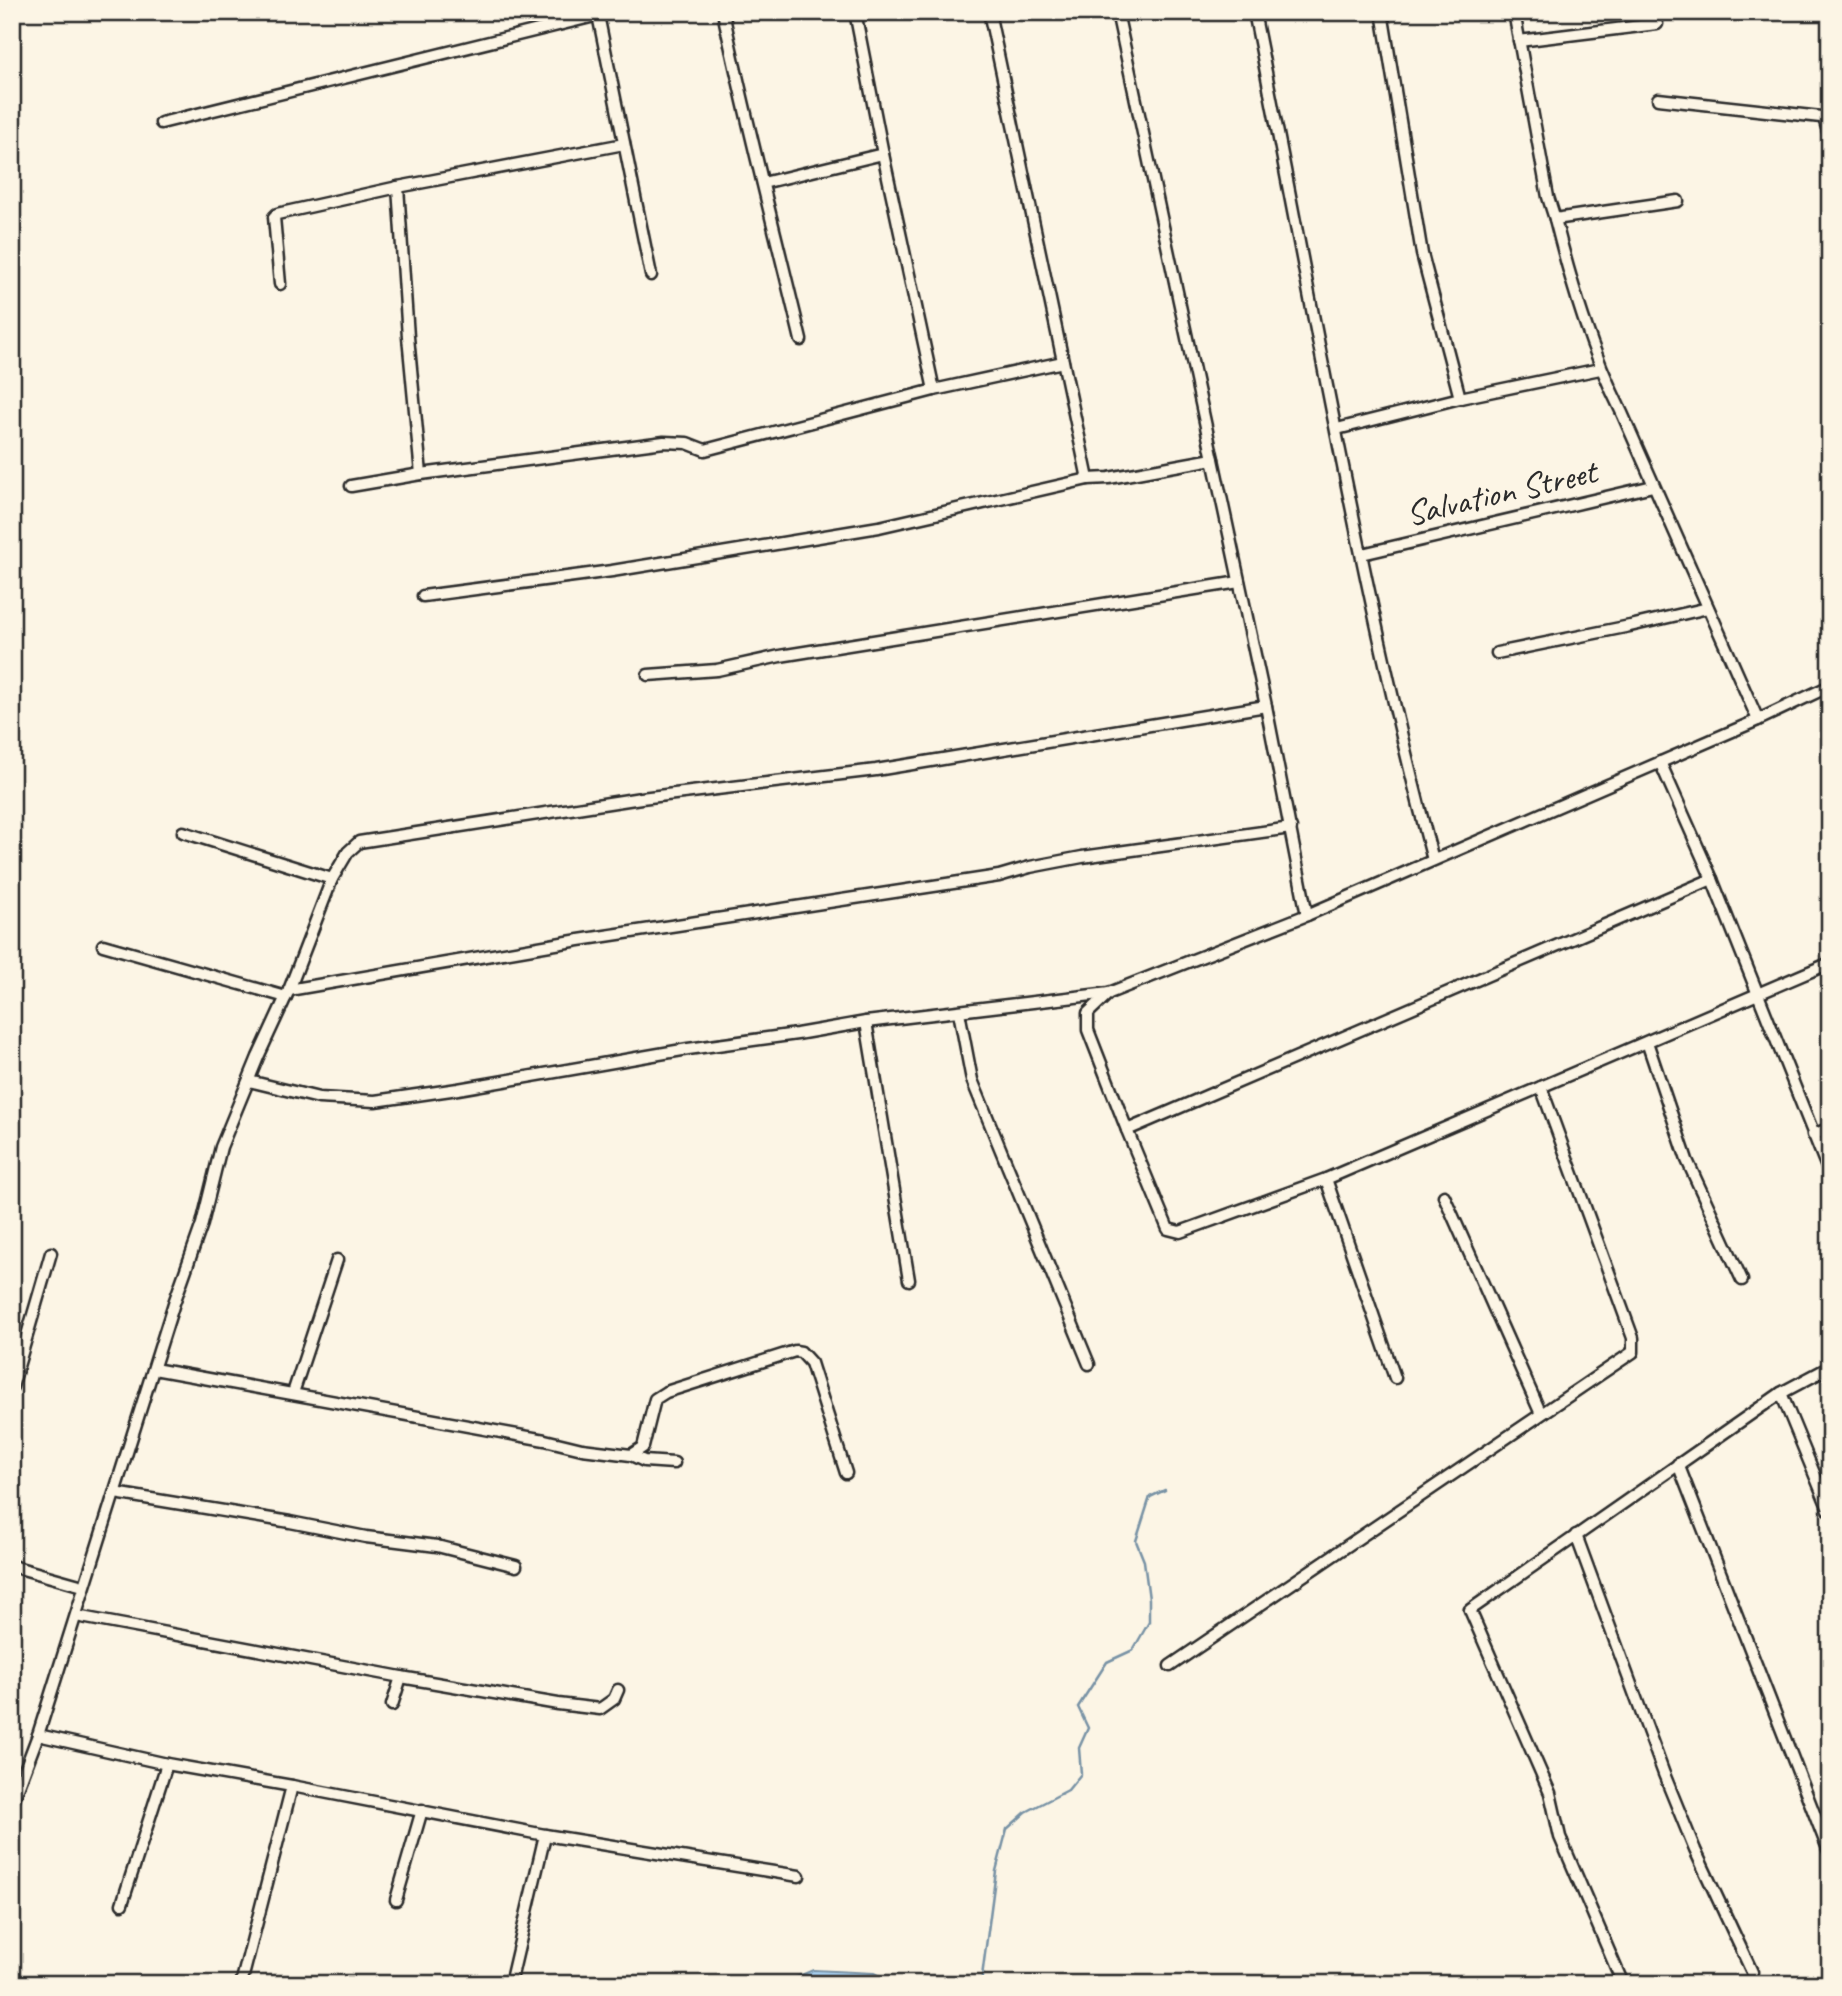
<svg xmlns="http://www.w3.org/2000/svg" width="1842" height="1996" font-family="Caveat,sans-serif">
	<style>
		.water { fill: #acd6f7; stroke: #7892a5; stroke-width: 2 }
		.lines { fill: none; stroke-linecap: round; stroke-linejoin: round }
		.shore { stroke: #5f6f7d; stroke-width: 2 }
		.stream { stroke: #7892a5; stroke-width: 2.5 }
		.street-casing { stroke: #2b2b2b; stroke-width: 15 }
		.street { stroke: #fcf5e5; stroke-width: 10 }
		.labels { text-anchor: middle; stroke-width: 5; stroke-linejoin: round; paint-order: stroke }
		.street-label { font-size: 35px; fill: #2b2b2b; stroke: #fcf5e5 }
	</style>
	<rect width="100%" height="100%" fill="#fcf5e5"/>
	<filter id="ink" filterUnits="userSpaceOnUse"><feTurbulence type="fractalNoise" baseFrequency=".0143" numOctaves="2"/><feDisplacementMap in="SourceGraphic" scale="14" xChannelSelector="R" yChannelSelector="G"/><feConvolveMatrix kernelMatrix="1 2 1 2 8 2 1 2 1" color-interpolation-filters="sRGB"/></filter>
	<g filter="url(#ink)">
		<polygon class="water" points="813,1970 874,1973 896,1984 780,1984"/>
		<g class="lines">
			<polyline class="shore" points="797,1984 814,1977 872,1980 880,1984"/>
			<polyline class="stream" points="981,1984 996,1871 1007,1829 1026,1812 1068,1790 1081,1774 1079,1748 1088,1728 1078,1707 1107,1662 1133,1650 1149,1622 1149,1599 1144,1561 1136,1541 1150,1497 1165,1490"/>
			<defs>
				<g id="street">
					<path d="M723 12C746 122 775 231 801 340"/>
					<polyline points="855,12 883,154 934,390"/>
					<polyline points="989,12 1088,479"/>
					<polyline points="1117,12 1266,706 1307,915"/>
					<path d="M1254 12C1311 295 1359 581 1433 860"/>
					<polyline points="1382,12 1422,254 1460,398"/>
					<polyline points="1514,12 1548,197 1555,219 1678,201"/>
					<polyline points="598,15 651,275"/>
					<polyline points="1519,41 1657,24"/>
					<polyline points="1658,99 1830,118"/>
					<polyline points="1824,118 1830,138"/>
					<polyline points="161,123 611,12"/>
					<polyline points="763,183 883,154"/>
					<path d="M1555 219C1572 286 1591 351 1622 413L1758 720"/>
					<polyline points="280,284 274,217 277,214 398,187"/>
					<polyline points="1337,429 1460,398 1600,369"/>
					<polyline points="421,474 408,337 398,187 624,144"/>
					<polyline points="351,486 421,474 664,442 687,443 705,450 934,390 1063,362"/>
					<polyline points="1362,554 1653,486"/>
					<polyline points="423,596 612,571 879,527 1088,479 1109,478 1213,459"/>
					<polyline points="1497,653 1630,626 1708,608"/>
					<polyline points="648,675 717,670 780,656 1239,582"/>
					<polyline points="1660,762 1712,879 1830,1175"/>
					<polyline points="183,832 332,879"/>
					<polyline points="1712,879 1127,1130 1088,1030 1088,1013 1109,993 1307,915 1758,720 1830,686"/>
					<polyline points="103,945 286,997"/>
					<polyline points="289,990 579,940 999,876 1030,867 1082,857 1291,828"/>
					<polyline points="959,1012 972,1080 1089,1364"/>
					<polyline points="866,1022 909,1280"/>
					<polyline points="1647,1042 1687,1160 1742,1280"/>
					<polyline points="249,1081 319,1098 375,1101 458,1089 688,1049 797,1034 866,1022 1109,993"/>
					<polyline points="1127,1130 1168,1229 1180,1232 1326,1179 1830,963"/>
					<polyline points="1813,1135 1830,1128"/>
					<polyline points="1326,1179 1395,1378"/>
					<polyline points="1444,1196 1541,1414"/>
					<polyline points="154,1369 545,1440 582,1449 631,1455 644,1461 674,1463"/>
					<polyline points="12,1387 51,1253"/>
					<polyline points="293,1393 337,1260"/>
					<polyline points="1781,1393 1830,1512"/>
					<polyline points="631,1455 643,1447 655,1399 666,1392 795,1351 801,1352 811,1363 846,1473"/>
					<polyline points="1678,1464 1830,1854"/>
					<polyline points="115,1493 290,1522 366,1537 437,1546 516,1566"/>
					<polyline points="1576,1535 1664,1774 1695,1850 1752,1972"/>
					<polyline points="12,1566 83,1586"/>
					<polyline points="76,1616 401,1677 392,1705"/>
					<polyline points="1170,1666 1633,1352 1633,1338 1541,1087"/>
					<polyline points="401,1677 558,1704 600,1709 614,1699 618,1690"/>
					<polyline points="38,1735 167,1764 292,1786 241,1984"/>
					<polyline points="292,1786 545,1835 510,1984"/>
					<polyline points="12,1804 38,1735 174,1303 202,1224 221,1147 258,1057 289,990 332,879 348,852 359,842 641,798 876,770 1266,706"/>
					<polyline points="545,1835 799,1876"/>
					<polyline points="396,1900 422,1810"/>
					<polyline points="122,1904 167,1764"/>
					<polyline points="1623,1984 1560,1837 1550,1793 1470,1610 1781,1393 1830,1367"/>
				</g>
			</defs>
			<use href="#street" class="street-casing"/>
			<use href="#street" class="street"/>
		</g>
	</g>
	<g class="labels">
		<g class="street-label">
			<text transform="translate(1501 492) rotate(-13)" y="12">Salvation Street</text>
		</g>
	</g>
	<rect width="1842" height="1996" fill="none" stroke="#fcf5e5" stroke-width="42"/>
	<rect x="21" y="21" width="1800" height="1954" fill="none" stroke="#2b2b2b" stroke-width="2.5" filter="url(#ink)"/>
</svg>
